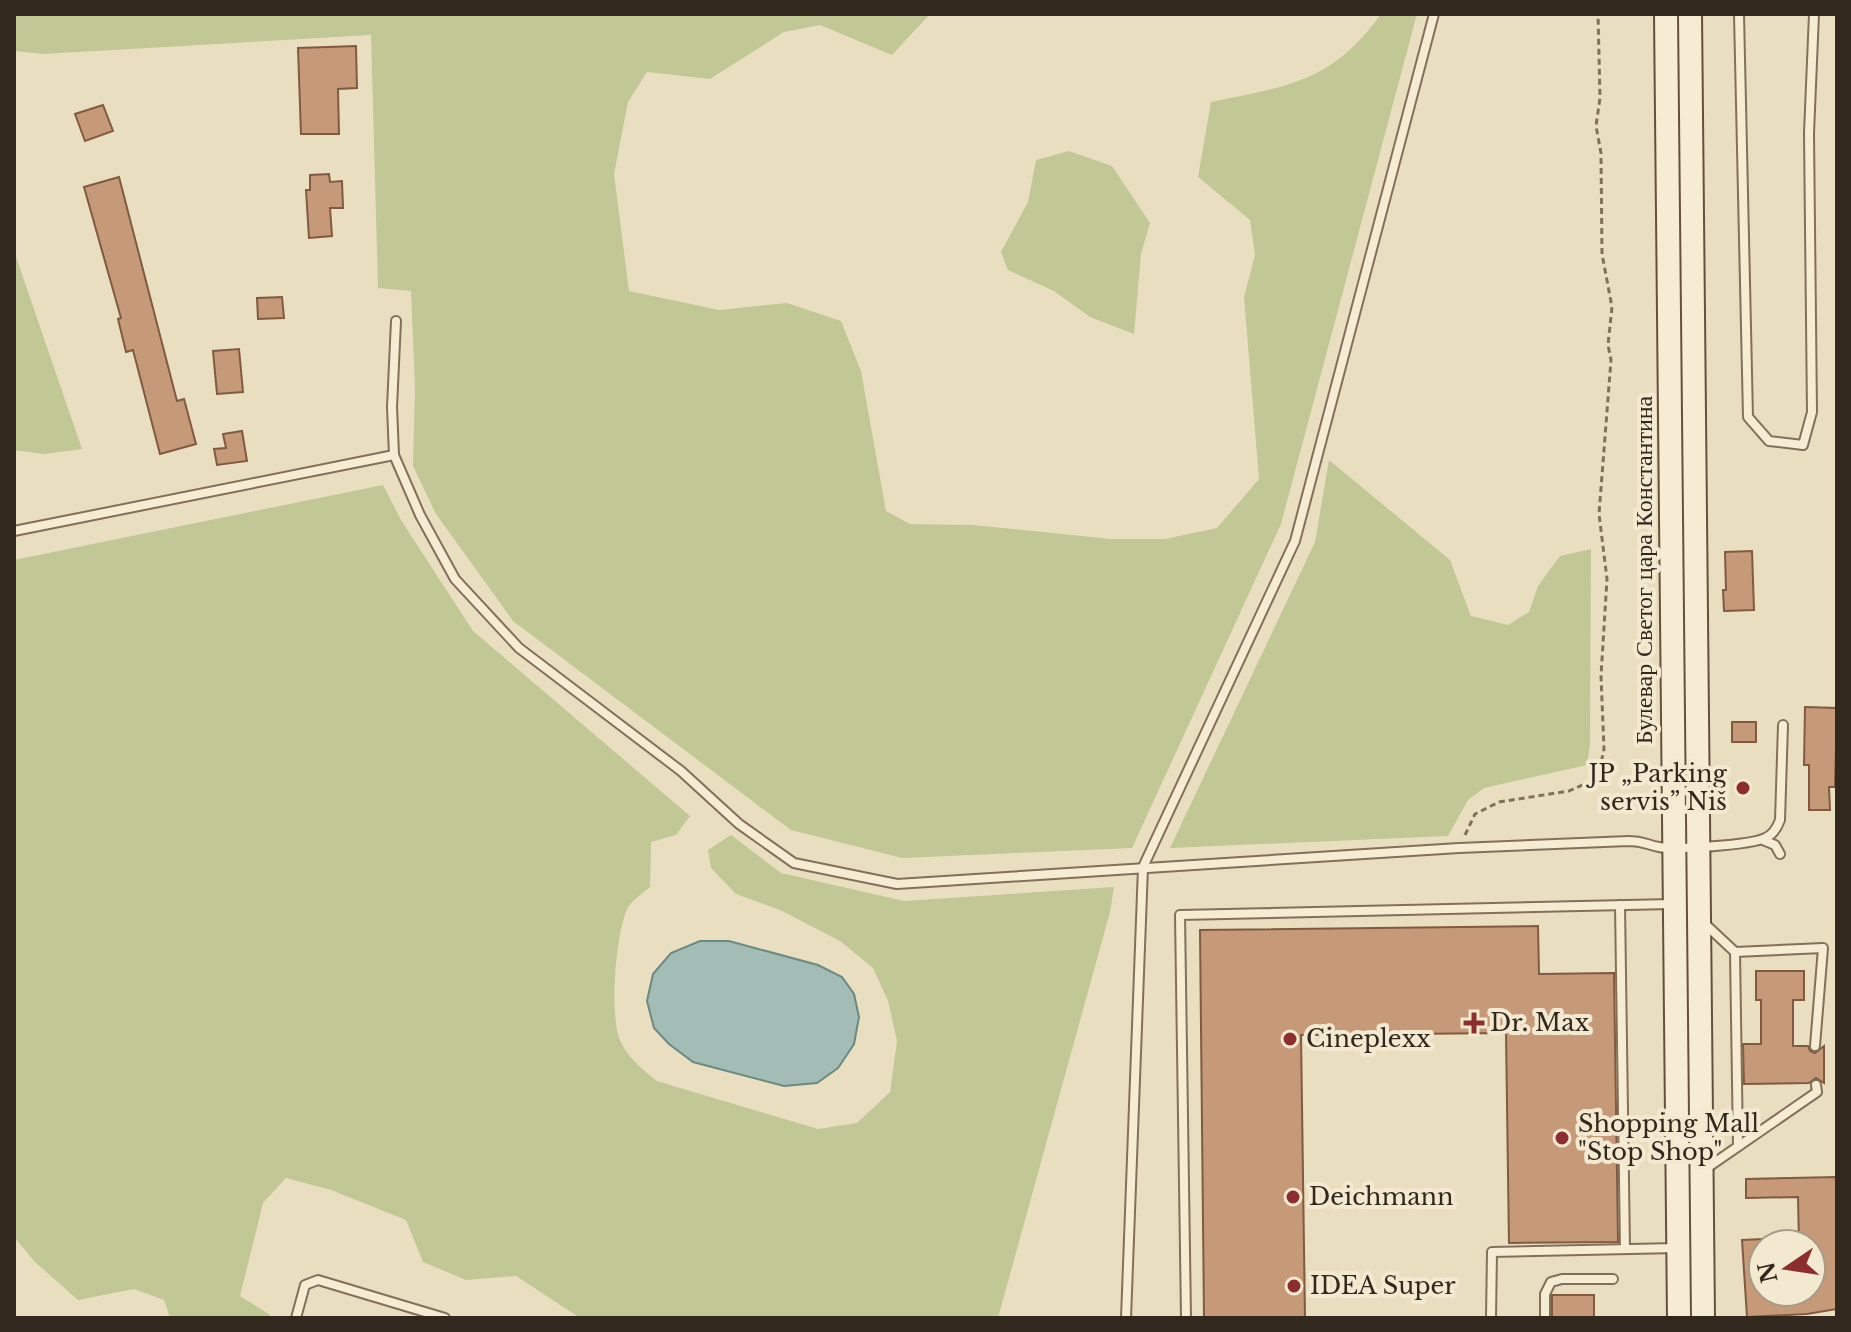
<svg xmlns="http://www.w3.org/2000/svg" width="1851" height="1332" font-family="'Libre Baskerville',serif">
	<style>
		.green { fill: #c1c896 }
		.water { fill: #a3bdb6; stroke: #6b8a83; stroke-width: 2 }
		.building { fill: #c69979; stroke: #805a41; stroke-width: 2 }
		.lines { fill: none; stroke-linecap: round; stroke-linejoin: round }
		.service-casing { stroke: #82705a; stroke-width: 12 }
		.secondary-casing { stroke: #64513d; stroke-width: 26 }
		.path { stroke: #82705a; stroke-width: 3; stroke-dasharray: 6 4; stroke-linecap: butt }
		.service { stroke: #f6ecd3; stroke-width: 8 }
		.secondary { stroke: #f6ecd3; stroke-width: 22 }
		.poi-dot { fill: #8d2e2e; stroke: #f3e9d0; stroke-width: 3 }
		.labels { text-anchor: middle; stroke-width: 8; stroke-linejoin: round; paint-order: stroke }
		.street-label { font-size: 24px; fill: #33281d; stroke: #f3e9d0 }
		.poi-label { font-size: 24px; fill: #33281d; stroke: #f3e9d0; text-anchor: start }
	</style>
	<rect width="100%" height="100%" fill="#eadec1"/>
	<g class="green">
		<path d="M14 14H930L892 55 820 25 784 32 710 79 647 72 628 102 614 174 629 291 719 310 787 303 841 321 861 371 886 511 910 524 973 525 1111 539H1165L1217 528 1259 479 1244 297 1255 255 1250 220 1198 177 1211 102C1288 86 1331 83 1381 14H1417L1281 524 1132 848 902 858 791 830 513 621 436 514 413 466 415 387 411 291 378 288 371 35 43 54 14 51Z"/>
		<polygon points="1069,151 1112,166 1150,223 1141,254 1134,334 1090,317 1054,291 1008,270 1001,252 1028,202 1036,160"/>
		<polygon points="14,251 82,449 44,454 14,450"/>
		<polygon points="1329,460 1450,560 1471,616 1508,625 1529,612 1538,586 1560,556 1591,549 1590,745 1587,765 1484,788 1468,800 1448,836 1170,848 1315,542"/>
		<path d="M383 485 401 520 473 631 690 816 676 835 651 842 650 887C643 893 631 901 627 909 616 934 609 1014 620 1040 627 1057 644 1071 657 1081L818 1129 857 1123 890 1092 897 1041 888 1001 873 968 840 941 780 910 736 894 711 868 708 850 731 835 781 873 904 901 1114 887 1110 912 998 1318H580L516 1276 466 1280 423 1262 406 1220 331 1190 286 1178 263 1203 240 1296 269 1314 270 1318H170L164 1300 134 1289 78 1300 35 1262 14 1237V560Z"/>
	</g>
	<polygon class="water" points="700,941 729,941 818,965 842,977 854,994 859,1017 854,1044 838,1068 817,1083 784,1086 693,1062 669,1044 654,1028 647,1001 653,974 671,953"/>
	<g class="building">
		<polygon points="356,46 357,88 338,89 339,134 301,134 298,48"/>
		<polygon points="103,105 113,131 85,141 75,114"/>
		<polygon points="329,174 330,182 342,181 343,208 330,208 332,236 309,238 306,190 310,190 310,175"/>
		<polygon points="119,177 177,401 184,399 196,444 160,454 133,350 126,352 118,319 121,318 84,187"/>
		<polygon points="282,297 284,318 258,319 257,298"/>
		<polygon points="239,349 243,392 217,394 213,351"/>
		<polygon points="242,431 247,461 217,465 214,449 226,448 223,434"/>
		<polygon points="1752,551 1754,610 1724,611 1723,590 1726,590 1725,552"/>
		<polygon points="1805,707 1837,708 1835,787 1829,787 1830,810 1809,810 1809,765 1804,765"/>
		<rect x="1732" y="722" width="24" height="20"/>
		<polygon points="1538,926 1539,974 1614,973 1618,1242 1509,1243 1506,1033 1301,1035 1305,1318 1204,1318 1200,930"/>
		<polygon points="1756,971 1804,971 1804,1000 1793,1000 1793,1046 1808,1046 1810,1051 1815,1053 1824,1046 1824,1083 1816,1078 1809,1083 1744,1084 1743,1044 1761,1044 1761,1000 1756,1000"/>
		<polygon points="1837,1177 1837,1309 1807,1314 1747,1317 1742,1240 1763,1239 1763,1292 1811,1292 1811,1244 1799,1244 1798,1197 1746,1198 1746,1179"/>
		<rect x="1552" y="1295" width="42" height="23"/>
	</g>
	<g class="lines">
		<defs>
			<g id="service">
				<polyline points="1739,14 1748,417 1769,441 1803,445 1812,412 1809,133 1814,14"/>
				<path d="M396 321 392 407 394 455 420 515 455 579 519 648 681 771 739 824 794 863 897 884 1459 848 1629 841C1644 841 1647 845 1659 847 1675 850 1751 845 1765 838 1773 835 1777 828 1780 820L1783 725"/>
				<polyline points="14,531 394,455"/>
				<polyline points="1763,840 1775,845 1780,854"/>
				<polyline points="1620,905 1625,1249"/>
				<polyline points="1704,923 1735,952 1823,948 1815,1046"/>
				<polyline points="1735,952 1738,1146"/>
				<polyline points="1704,1170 1817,1092 1816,1085"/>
				<polyline points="296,1318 305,1285 318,1280 445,1318"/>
				<polyline points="1126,1318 1143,867 1295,541 1434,14"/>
				<polyline points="1186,1318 1180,915 1672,904"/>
				<polyline points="1491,1318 1492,1252 1677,1248"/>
				<polyline points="1545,1318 1545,1294 1551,1282 1562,1279 1613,1279"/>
			</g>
			<g id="secondary">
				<polyline points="1666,14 1679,1318"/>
				<polyline points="1690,14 1703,1318"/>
			</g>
		</defs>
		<use href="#service" class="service-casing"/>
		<use href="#secondary" class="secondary-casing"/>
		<polyline class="path" points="1465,835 1475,814 1499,802 1569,791 1598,778 1604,749 1601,676 1607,579 1599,514 1611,360 1608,345 1612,307 1602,254 1601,153 1596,126 1600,98 1598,14"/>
		<use href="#service" class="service"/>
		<use href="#secondary" class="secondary"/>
	</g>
	<g class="poi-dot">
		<circle cx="1743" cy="788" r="8"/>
		<path d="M1470 1011h8v8h8v8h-8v8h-8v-8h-8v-8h8z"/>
		<circle cx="1290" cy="1039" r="8"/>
		<circle cx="1562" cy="1138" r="8"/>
		<circle cx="1293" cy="1197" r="8"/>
		<circle cx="1294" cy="1286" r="8"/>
	</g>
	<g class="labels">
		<g class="street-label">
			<text transform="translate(1644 570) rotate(-90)" y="8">Булевар Светог цара Константина</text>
		</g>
		<g class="poi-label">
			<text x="1727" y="782" text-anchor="end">JP „Parking<tspan x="1727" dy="28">servis” Niš</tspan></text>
			<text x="1490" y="1031">Dr. Max</text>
			<text x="1306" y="1047">Cineplexx</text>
			<text x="1578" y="1132">Shopping Mall<tspan x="1578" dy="28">"Stop Shop"</tspan></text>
			<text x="1309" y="1205">Deichmann</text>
			<text x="1310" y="1294">IDEA Super</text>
		</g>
	</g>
	<rect width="1851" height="1332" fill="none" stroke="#33281d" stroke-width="32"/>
	<g transform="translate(1787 1268) rotate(257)"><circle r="38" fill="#f3e9d0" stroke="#a69c88" stroke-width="2"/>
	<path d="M0-6L14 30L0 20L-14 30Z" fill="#8d2e2e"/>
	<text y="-12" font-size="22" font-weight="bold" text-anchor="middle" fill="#33281d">N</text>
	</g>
</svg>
